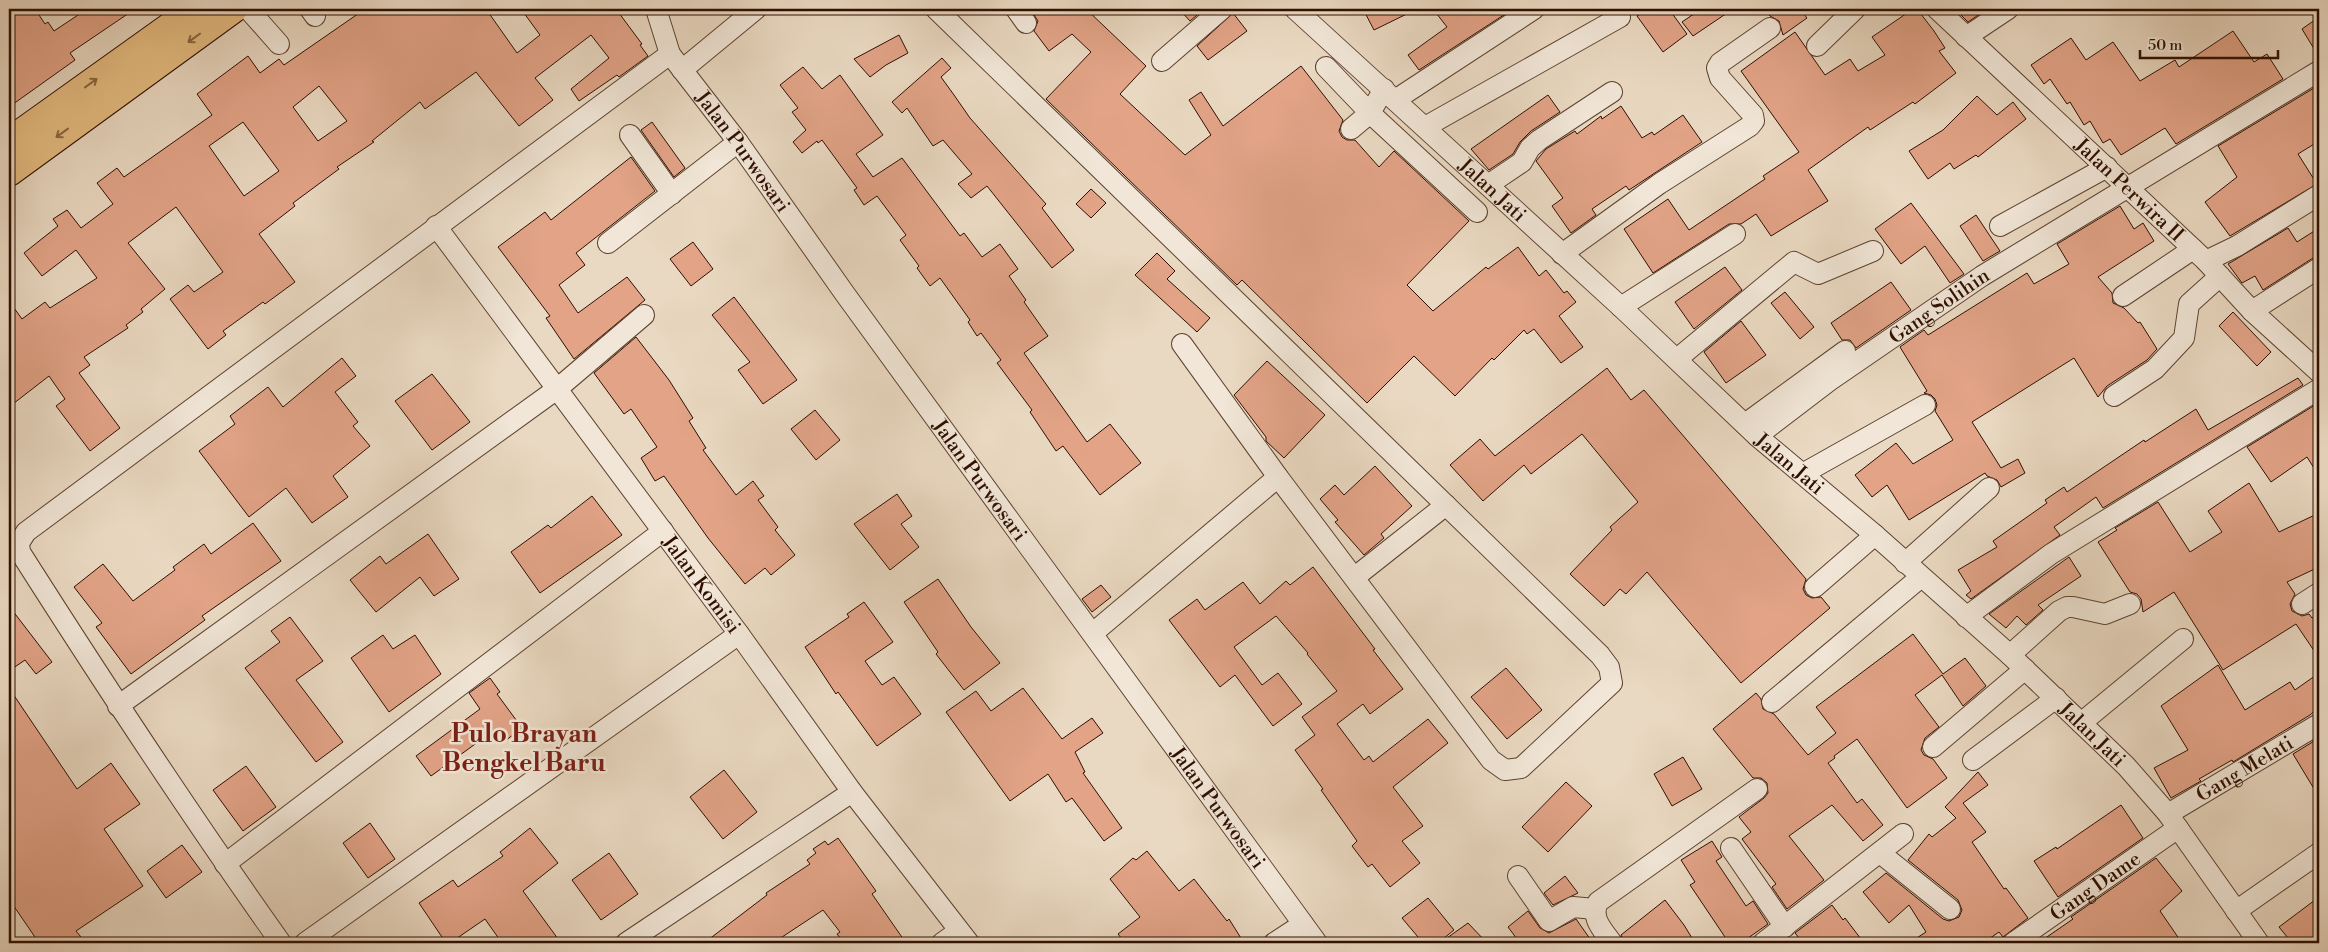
<svg xmlns="http://www.w3.org/2000/svg" width="2328" height="952" font-family="'Libre Bodoni',serif">
	<style>
		.building { fill: #e2a387; stroke: #2e0f00; fill-rule: evenodd }
		.lines { fill: none; stroke-linecap: round; stroke-linejoin: round }
		.minor-casing { stroke: #5d4230; stroke-width: 22 }
		.highway-casing { stroke: #2e0f00; stroke-width: 30 }
		.minor { stroke: #f1e6d7; stroke-width: 20 }
		.highway { stroke: #e5bc81; stroke-width: 28 }
		.oneway { stroke: #8a6640 }
		.labels { text-anchor: middle; stroke-width: 5; stroke-linejoin: round; paint-order: stroke }
		.street-label { font-size: 20px; fill: #2e0f00; stroke: #f1e6d7 }
		.district-label { font-size: 25px; font-weight: bold; fill: #7a1f14; stroke: #f1e6d7 }
	</style>
	<rect width="100%" height="100%" fill="#ead9c2"/>
	<filter id="stains"><feTurbulence type="fractalNoise" baseFrequency=".004" numOctaves="4"/><feColorMatrix values="0 0 0 0 .2 0 0 0 0 .09 0 0 0 0 .02 0 0 0 .5 -.17"/></filter>
	<radialGradient id="worn" r=".72"><stop offset=".6" stop-color="#630" stop-opacity="0"/><stop offset="1" stop-color="#630" stop-opacity=".3"/></radialGradient>
	<g class="building">
		<polygon points="9,9 35,9 45,24 48,22 54,31 87,9 135,9 70,53 75,60 9,107"/>
		<path d="M365 9H486L517 53 540 35 521 9H616L642 44 640 45 648 56 619 77 617 75 579 101 571 89 609 58 591 35 535 78 553 100 519 126 476 72 425 109 420 102 372 141 374 142 337 167 339 169 293 203 295 206 259 234 295 282 265 304 263 302 223 331 226 335 208 349 170 299 188 285 194 292 223 272 176 207 128 243 165 289 141 309 143 312 126 325 128 328 84 357 90 365 79 373 120 428 90 451 56 406 65 399 49 376 9 407V301L22 319 45 302 50 308 97 278 76 250 42 276 24 253 58 226 53 219 67 210 81 228 113 204 97 183 117 168 124 177 212 115 197 94 248 56 260 73 279 59 284 65ZM319 86 347 121 318 141 293 107ZM243 122 279 171 244 196 209 146Z"/>
		<polygon points="1030,9 1086,9 1146,66 1120,94 1185,155 1211,135 1189,100 1201,92 1223,126 1301,66 1343,120 1339,131 1342,137 1347,140 1355,140 1379,167 1394,151 1469,221 1407,285 1433,311 1486,267 1488,269 1518,247 1539,276 1546,270 1564,293 1567,291 1576,302 1559,316 1583,347 1561,363 1534,329 1527,334 1524,330 1494,360 1492,358 1455,396 1414,356 1367,403 1242,280 1237,285 1046,99 1091,52 1072,34 1049,51 1034,31 1038,21"/>
		<polygon points="1179,9 1204,9 1190,21"/>
		<polygon points="1363,9 1417,9 1374,30"/>
		<polygon points="1433,9 1513,9 1419,70 1408,55 1447,27"/>
		<polygon points="1647,9 1669,9 1687,34 1663,52 1637,16"/>
		<polygon points="1701,9 1733,9 1693,36 1682,22"/>
		<polygon points="1764,9 1800,9 1807,18 1783,35 1779,21 1770,16"/>
		<polygon points="1913,9 1917,9 1934,31 1945,48 1939,51 1956,73 1915,104 1913,102 1870,130 1868,127 1808,170 1828,201 1771,236 1756,214 1741,224 1729,224 1653,273 1624,229 1668,199 1689,230 1765,179 1763,176 1799,152 1741,71 1795,32 1825,75 1850,59 1858,71 1885,55 1872,37"/>
		<polygon points="1955,9 1987,9 1968,22"/>
		<polygon points="1233,13 1247,31 1208,60 1197,46"/>
		<polygon points="2319,17 2319,57 2302,29"/>
		<polygon points="2233,31 2254,62 2267,54 2283,79 2176,144 2165,128 2121,155 2110,139 2103,143 2090,121 2084,125 2070,102 2067,104 2050,79 2044,84 2031,65 2071,38 2086,60 2113,42 2140,81 2175,60 2179,67"/>
		<polygon points="899,35 908,53 886,65 870,77 854,59"/>
		<polygon points="942,58 951,68 941,77 954,95 970,118 1046,204 1042,208 1074,250 1052,268 987,186 971,198 958,184 972,174 943,140 933,146 907,108 902,113 892,102"/>
		<polygon points="803,67 822,89 840,75 883,135 856,154 873,177 902,158 960,236 964,233 982,257 1000,244 1018,269 1009,276 1026,300 1024,302 1048,336 1024,353 1087,442 1110,424 1141,463 1100,495 1063,446 1056,451 1030,412 1032,410 997,363 1001,360 981,333 977,336 968,322 970,320 940,278 930,286 917,268 919,266 900,240 906,235 877,196 864,205 854,190 857,188 822,140 818,143 817,141 802,153 793,142 806,130 792,112 798,108 780,85"/>
		<polygon points="2319,85 2319,141 2298,154 2317,184 2230,236 2205,202 2237,177 2218,146"/>
		<polygon points="1548,95 1560,112 1531,131 1520,142 1513,154 1489,170 1471,149"/>
		<polygon points="1977,96 1997,115 2013,102 2026,119 1978,157 1976,155 1954,169 1950,163 1928,179 1909,151 1943,130"/>
		<polygon points="1621,106 1642,138 1652,132 1654,135 1683,115 1702,142 1629,190 1626,186 1592,209 1596,215 1571,233 1552,206 1563,198 1536,161 1546,149 1575,131 1577,134 1601,116 1602,119"/>
		<polygon points="652,122 685,168 674,177 641,130"/>
		<polygon points="631,157 655,191 576,253 585,265 559,285 578,313 627,277 645,300 574,359 546,318 550,316 498,247 545,212 551,220"/>
		<polygon points="1091,189 1106,203 1091,218 1076,204"/>
		<polygon points="1911,203 1964,274 1950,283 1925,246 1901,264 1875,229"/>
		<polygon points="2120,206 2134,229 2143,223 2154,241 2098,277 2112,293 2113,303 2124,308 2138,323 2140,322 2157,349 2147,360 2107,386 2098,397 2074,358 1972,422 2001,468 2018,459 2025,473 2001,487 1997,480 1987,476 1985,473 1909,520 1887,485 1872,497 1855,475 1896,443 1913,464 1953,440 1935,411 1937,405 1935,399 1931,395 1924,393 1927,391 1900,347 1924,330 1928,335 2027,273 2034,284 2069,264 2057,244"/>
		<polygon points="1976,215 2000,251 1983,261 1960,226"/>
		<polygon points="2288,228 2297,242 2319,228 2319,256 2313,258 2263,290 2255,276 2242,283 2228,264"/>
		<polygon points="693,242 713,269 691,286 670,259"/>
		<polygon points="1157,253 1175,271 1167,279 1210,318 1197,332 1135,275"/>
		<polygon points="1725,267 1742,290 1694,329 1675,302"/>
		<polygon points="1891,282 1911,310 1856,348 1850,340 1842,340 1831,323"/>
		<polygon points="1785,292 1814,327 1800,339 1771,303"/>
		<polygon points="734,297 797,380 763,404 738,370 750,362 712,315"/>
		<polygon points="2233,312 2271,352 2257,366 2219,326"/>
		<polygon points="1741,321 1766,355 1726,383 1704,352"/>
		<polygon points="636,337 669,380 693,418 689,421 706,448 703,450 736,495 753,481 764,496 758,500 778,527 775,530 795,555 771,575 765,568 745,584 708,538 664,476 655,481 641,458 657,447 631,409 624,414 594,373"/>
		<polygon points="342,358 356,376 335,392 358,422 353,426 370,446 333,476 348,497 312,523 286,488 249,517 199,451 235,424 230,416 268,387 283,407"/>
		<polygon points="1267,361 1325,415 1284,458 1266,441 1266,437 1234,395"/>
		<polygon points="1607,368 1631,400 1644,390 1806,579 1803,589 1806,595 1812,598 1821,597 1830,608 1741,683 1647,572 1626,594 1620,589 1604,606 1570,574 1612,530 1610,527 1638,502 1582,434 1531,474 1524,465 1483,501 1450,465 1480,439 1495,456"/>
		<polygon points="432,374 470,422 432,450 395,401"/>
		<polygon points="2298,378 2303,385 2103,508 2096,497 2054,527 2060,535 1971,599 1966,595 1971,591 1958,570 1997,547 1993,541 2047,503 2045,500 2064,487 2067,492 2144,440 2145,442 2196,409 2208,430"/>
		<polygon points="2315,405 2319,413 2319,476 2307,457 2271,482 2247,447"/>
		<polygon points="815,410 840,440 816,460 791,429"/>
		<polygon points="1375,466 1412,506 1381,534 1384,538 1364,555 1335,522 1338,520 1320,499 1335,485 1344,495"/>
		<polygon points="2249,483 2279,532 2319,513 2319,567 2287,582 2295,594 2290,604 2292,611 2302,616 2309,614 2312,618 2319,613 2319,658 2296,624 2223,670 2174,592 2143,612 2141,599 2137,594 2130,592 2098,542 2117,530 2115,528 2158,502 2190,552 2222,532 2208,511"/>
		<polygon points="897,494 912,516 901,524 919,547 890,570 854,524"/>
		<polygon points="592,496 622,535 540,593 511,552 548,525 551,528"/>
		<polygon points="253,523 281,561 202,616 205,620 131,674 96,627 102,623 74,587 103,564 133,601 175,570 173,567 204,544 211,554"/>
		<polygon points="428,534 459,579 434,596 420,577 376,612 350,580 380,556 386,564"/>
		<polygon points="2069,557 2081,576 2038,605 2043,610 2026,625 2017,616 2006,628 1989,614"/>
		<polygon points="1313,567 1375,649 1373,650 1403,689 1370,714 1363,704 1337,724 1364,760 1369,756 1373,762 1428,719 1448,743 1393,787 1423,826 1402,841 1420,863 1390,887 1372,864 1368,867 1352,846 1357,841 1321,790 1323,789 1295,750 1315,735 1302,717 1337,691 1307,654 1308,653 1276,616 1234,647 1262,685 1278,673 1302,704 1273,726 1235,675 1220,687 1169,620 1197,599 1205,610 1243,582 1260,604 1286,581 1290,585"/>
		<polygon points="938,579 971,627 1000,663 964,690 936,654 938,652 904,602"/>
		<polygon points="1101,585 1111,597 1092,612 1082,599"/>
		<polygon points="864,602 893,642 865,661 882,685 894,677 921,714 877,746 838,692 836,694 805,647 849,617 847,614"/>
		<polygon points="9,606 52,662 36,674 25,660 9,671"/>
		<polygon points="290,617 323,661 296,680 343,742 316,762 245,668 280,642 271,631"/>
		<polygon points="1913,634 1943,674 1965,658 1986,686 1963,706 1942,675 1915,695 1939,727 1925,738 1921,750 1924,755 1933,759 1947,778 1907,808 1857,739 1834,756 1835,758 1828,763 1857,803 1862,799 1883,825 1863,841 1832,805 1789,836 1824,880 1787,909 1772,887 1776,884 1742,839 1751,832 1739,817 1764,798 1768,793 1767,783 1761,778 1753,778 1713,729 1756,693 1761,699 1763,709 1774,714 1808,755 1836,733 1816,707"/>
		<polygon points="383,635 393,649 415,635 441,674 389,712 351,658"/>
		<polygon points="2218,665 2245,710 2290,682 2295,690 2319,673 2319,707 2310,715 2233,762 2232,760 2199,779 2201,781 2171,798 2154,768 2188,750 2161,706"/>
		<polygon points="1506,668 1542,710 1507,739 1471,697"/>
		<polygon points="490,678 500,692 497,694 522,728 505,741 496,729 431,776 416,756 480,709 469,693"/>
		<polygon points="9,688 77,789 111,763 140,804 104,829 143,886 76,931 86,943 39,943 9,899"/>
		<polygon points="1023,688 1062,739 1092,718 1103,733 1075,752 1085,772 1083,773 1122,828 1104,841 1072,798 1066,802 1048,774 1010,801 946,712 976,691 991,711"/>
		<polygon points="2319,738 2319,797 2293,754"/>
		<polygon points="1683,757 1702,789 1672,806 1654,774"/>
		<polygon points="246,766 276,807 243,831 213,790"/>
		<polygon points="724,770 757,812 723,839 690,797"/>
		<polygon points="1978,772 1988,785 1963,803 1986,832 1972,842 2004,889 2006,888 2028,918 2003,937 1999,932 1983,943 1909,943 1926,932 1909,905 1889,923 1863,892 1886,873 1943,919 1949,921 1959,917 1962,910 1958,900 1908,860 1929,834 1932,837 1956,818 1945,807"/>
		<polygon points="1566,782 1592,806 1548,852 1522,827"/>
		<polygon points="2121,805 2143,838 2058,897 2034,861 2056,847 2057,849"/>
		<polygon points="370,823 395,859 368,878 343,843"/>
		<polygon points="530,828 558,863 523,891 561,943 502,943 485,919 450,943 446,943 419,903 453,880 458,887 503,856 500,852"/>
		<polygon points="838,838 876,891 872,894 906,943 844,943 837,934 840,932 823,910 773,943 704,943 767,895 766,893 810,864 807,860 816,853 813,849 825,841 828,845"/>
		<polygon points="1712,841 1722,857 1716,861 1746,906 1753,901 1768,924 1741,943 1729,943 1690,885 1695,882 1681,860"/>
		<polygon points="182,845 202,872 166,898 147,871"/>
		<polygon points="1147,851 1179,891 1194,879 1227,921 1229,919 1244,943 1125,943 1118,934 1140,917 1110,879 1133,858 1136,860"/>
		<polygon points="609,853 638,894 601,920 572,880"/>
		<polygon points="2156,858 2182,891 2160,911 2182,943 2033,943 2042,937 2044,939 2073,919 2071,917"/>
		<polygon points="1565,876 1578,893 1553,905 1544,893"/>
		<polygon points="2319,897 2319,943 2292,943 2279,927"/>
		<polygon points="1428,898 1454,930 1438,943 1423,943 1402,918"/>
		<polygon points="1665,900 1684,925 1695,943 1624,943 1621,935"/>
		<polygon points="1832,905 1843,920 1845,918 1864,943 1803,943 1795,933"/>
		<polygon points="1528,911 1540,928 1549,933 1576,919 1593,943 1520,943 1508,927"/>
		<polygon points="1468,923 1487,943 1440,943"/>
	</g>
	<g class="lines">
		<defs>
			<g id="minor">
				<polyline points="248,9 279,44"/>
				<polyline points="310,9 315,16"/>
				<path id="s1" d="M656 9 670 54 738 142 845 294 1317 943"/>
				<polyline points="936,9 1600,655 1609,667 1612,683 1521,768 1505,770 1491,760 1278,477 1093,633"/>
				<polyline points="1016,9 1026,23"/>
				<path id="s2" d="M1295 9 1621 307 1757 436 1875 535 2010 655 2081 723 2126 766 2168 814 2259 943"/>
				<path id="s3" d="M1937 9 2206 261 2252 311 2319 372"/>
				<polyline points="1966,37 2008,9"/>
				<polyline points="1817,46 1855,9"/>
				<polyline points="1162,61 1222,9"/>
				<polyline points="1326,67 1370,113 1351,129"/>
				<polyline points="682,70 756,9"/>
				<polyline points="1384,89 1370,113 1477,212"/>
				<polyline points="1395,100 1534,9"/>
				<polyline points="1425,127 1620,17"/>
				<polyline points="630,135 672,194"/>
				<polyline points="1488,185 1522,162 1530,148 1539,140 1612,92"/>
				<path id="s4" d="M436 226 739 634 852 792 969 943"/>
				<polyline points="2000,226 2107,167"/>
				<polyline points="608,243 738,142"/>
				<polyline points="1562,254 1659,184 1750,126 1754,121 1753,115 1720,78 1717,68 1720,63 1770,28"/>
				<polyline points="2206,261 2237,246 2319,195"/>
				<polyline points="2123,296 2193,249"/>
				<polyline points="1621,307 1735,234"/>
				<polyline points="2252,311 2319,268"/>
				<polyline points="1182,344 1278,477"/>
				<polyline points="1677,359 1794,262 1818,274 1873,251"/>
				<polyline points="2114,396 2155,369 2184,338 2189,304 2220,276"/>
				<polyline points="1745,424 1845,351"/>
				<path id="s5" d="M1757 436 1829 381 1982 276 2319 71"/>
				<polyline points="1804,473 1925,405"/>
				<polyline points="1905,563 1989,488"/>
				<polyline points="1355,577 1446,505"/>
				<polyline points="1815,587 1875,535"/>
				<polyline points="2302,604 2319,593"/>
				<polyline points="1966,617 2051,554 2319,389"/>
				<polyline points="2010,655 2059,611 2067,607 2073,607 2105,614 2130,604"/>
				<polyline points="1772,702 1921,577"/>
				<polyline points="118,706 557,389 644,315"/>
				<polyline points="2081,723 2183,639"/>
				<polyline points="1933,747 2025,669"/>
				<polyline points="1973,760 2056,698"/>
				<path id="s6" d="M2168 814 2319 724"/>
				<polyline points="1731,848 1785,927"/>
				<polyline points="1880,853 1950,909"/>
				<polyline points="225,864 663,531"/>
				<polyline points="1518,876 1549,921 1573,907 1595,909"/>
				<polyline points="2236,911 2319,853"/>
				<path d="M281 943C190 815 104 684 20 552L19 543 26 532 670 54"/>
				<polyline points="305,943 739,634"/>
				<polyline points="626,943 852,792"/>
				<polyline points="942,943 959,931"/>
				<polyline points="1274,943 1303,924"/>
				<path d="M1612 943C1603 930 1590 918 1598 902L1757 789"/>
				<polyline points="1763,943 1903,834"/>
				<path id="s7" d="M2013 943 2178 828"/>
			</g>
			<g id="highway">
				<polyline points="9,142 195,9"/>
				<polyline points="9,172 233,9"/>
			</g>
		</defs>
		<use href="#minor" class="minor-casing"/>
		<use href="#highway" class="highway-casing"/>
		<use href="#minor" class="minor"/>
		<use href="#highway" class="highway"/>
	</g>
	<defs><path id="oneway-shaft" d="M-6 0H5M1.5-3L5.5 0L1.5 3" fill="none" stroke-width="1.6" stroke-linecap="round" stroke-linejoin="round" transform="scale(1.25)"/></defs>
	<g class="oneway">
		<use href="#oneway-shaft" transform="translate(194 38) rotate(144)"/>
		<use href="#oneway-shaft" transform="translate(91 83) rotate(-36)"/>
		<use href="#oneway-shaft" transform="translate(62 133) rotate(144)"/>
	</g>
	<g class="labels">
		<g class="street-label">
			<text dy="7" stroke="none"><textPath href="#s1" startOffset="169">Jalan Purwosari</textPath></text>
			<text dy="7" stroke="none"><textPath href="#s3" startOffset="264">Jalan Perwira II</textPath></text>
			<text dy="7" stroke="none"><textPath href="#s2" startOffset="268">Jalan Jati</textPath></text>
			<text dy="7" stroke="none"><textPath href="#s5" startOffset="224">Gang Solihin</textPath></text>
			<text dy="7" stroke="none"><textPath href="#s2" startOffset="672">Jalan Jati</textPath></text>
			<text dy="7" stroke="none"><textPath href="#s1" startOffset="574">Jalan Purwosari</textPath></text>
			<text dy="7" stroke="none"><textPath href="#s4" startOffset="446">Jalan Komisi</textPath></text>
			<text dy="7" stroke="none"><textPath href="#s2" startOffset="1078">Jalan Jati</textPath></text>
			<text dy="7" stroke="none"><textPath href="#s6" startOffset="89">Gang Melati</textPath></text>
			<text dy="7" stroke="none"><textPath href="#s1" startOffset="979">Jalan Purwosari</textPath></text>
			<text dy="7" stroke="none"><textPath href="#s7" startOffset="100">Gang Dame</textPath></text>
		</g>
		<g class="district-label">
			<text x="524" y="742">Pulo Brayan<tspan x="524" dy="29">Bengkel Baru</tspan></text>
		</g>
	</g>
	<rect width="2328" height="952" fill="none" stroke="#ead9c2" stroke-width="30"/>
	<rect x="10" y="10" width="2308" height="932" fill="none" stroke="#2e0f00" stroke-width="2.5"/>
	<rect x="15" y="15" width="2298" height="922" fill="none" stroke="#2e0f00"/>
	<path d="M2140 50v8h138v-8" fill="none" stroke="#2e0f00" stroke-width="2.5"/>
	<text x="2148" y="50" font-size="15" fill="#2e0f00" stroke="#f1e6d7" stroke-width="4" paint-order="stroke">50 m</text>
	<rect width="100%" height="100%" filter="url(#stains)"/>
	<rect width="100%" height="100%" fill="url(#worn)"/>
</svg>
